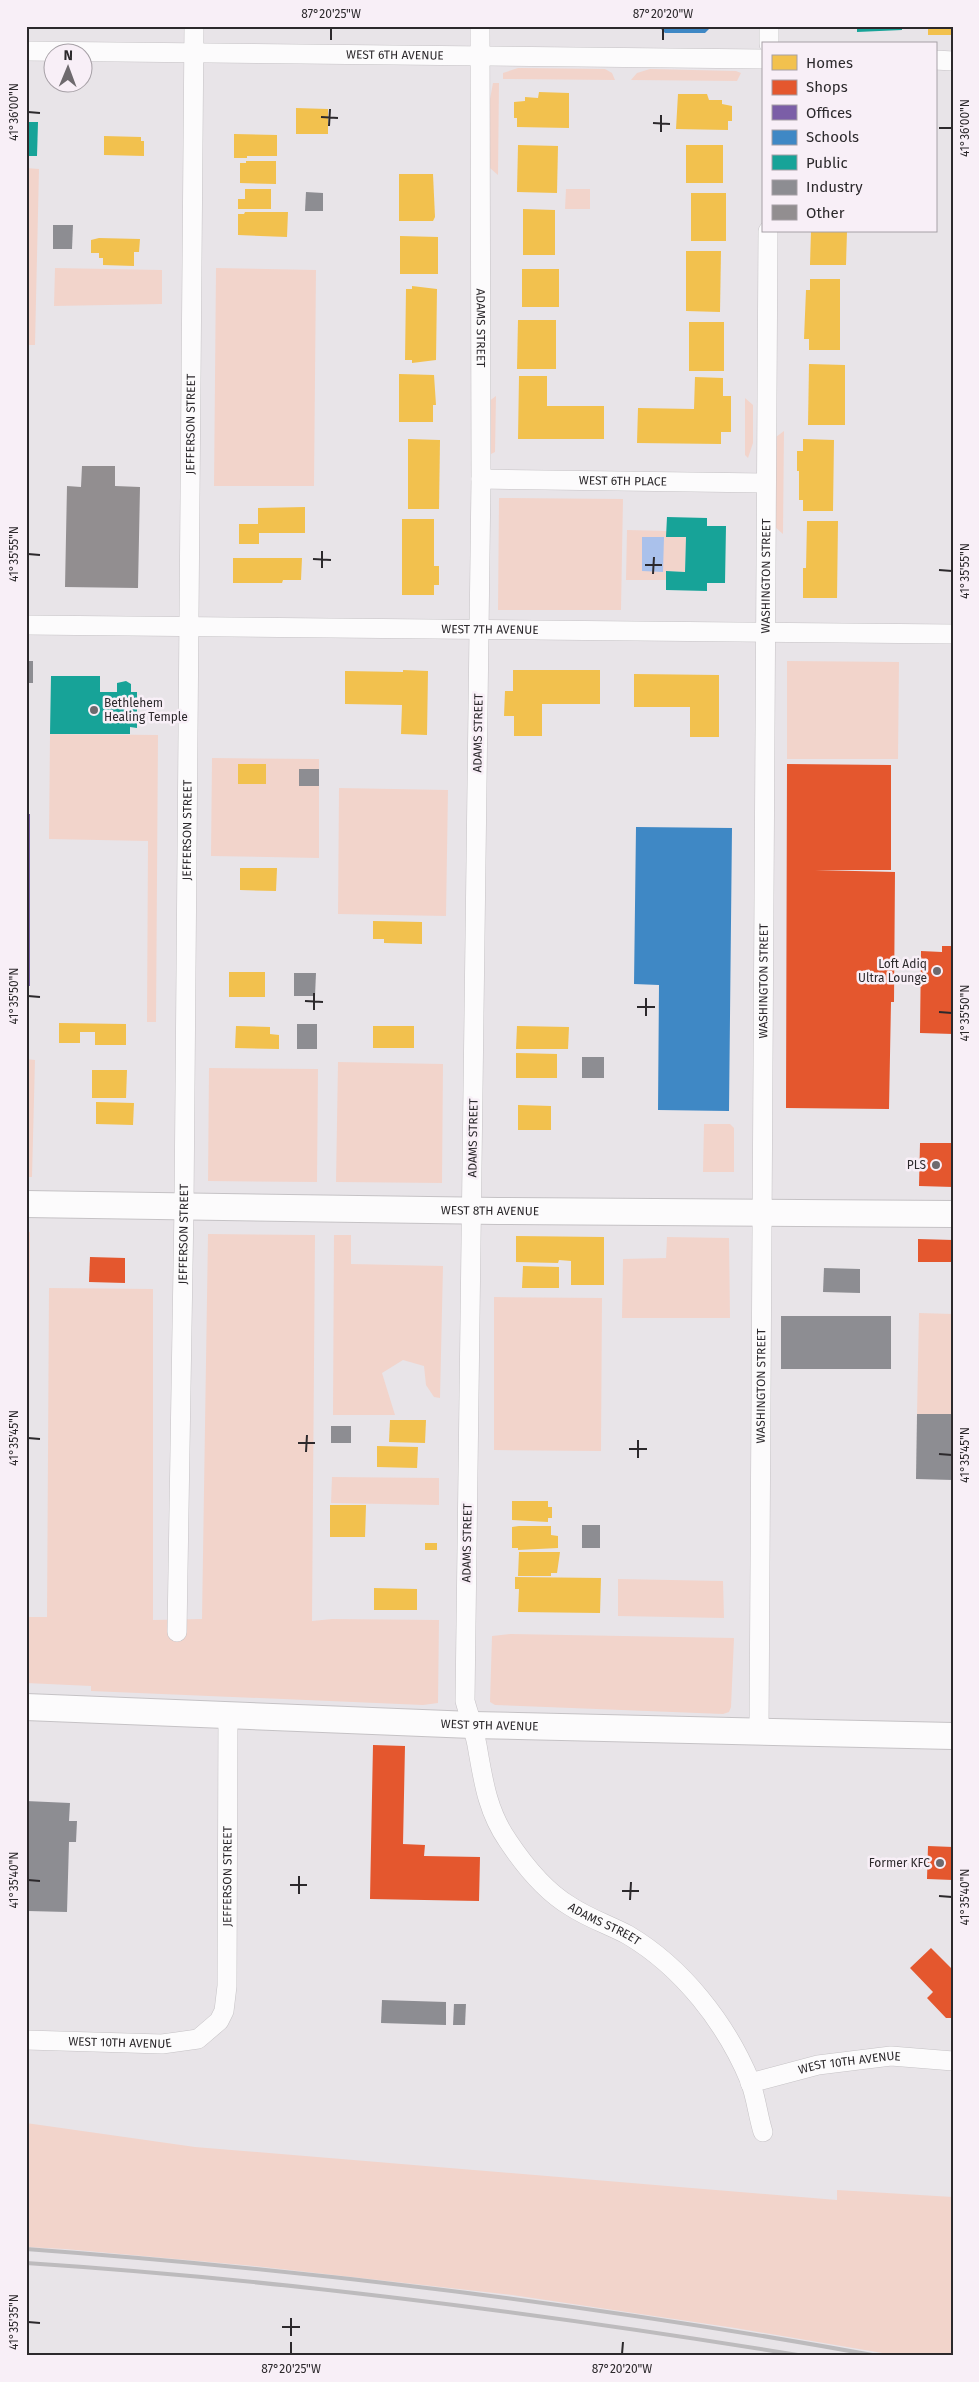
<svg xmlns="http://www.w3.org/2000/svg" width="979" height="2382" font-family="'Fira Sans',sans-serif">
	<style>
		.green { fill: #f2d4cb }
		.water { fill: #aac1eb }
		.homes { fill: #f2c14e }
		.shops { fill: #e4572e }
		.offices { fill: #7b5ea7 }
		.schools { fill: #3f88c5 }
		.public { fill: #17a398 }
		.industry { fill: #8d8d92 }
		.building { fill: #928e90 }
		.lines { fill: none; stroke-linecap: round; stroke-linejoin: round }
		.street-casing { stroke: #c5c2c5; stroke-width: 20 }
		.secondary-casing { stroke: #c5c2c5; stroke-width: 28 }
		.street { stroke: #fcfbfc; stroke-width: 19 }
		.secondary { stroke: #fcfbfc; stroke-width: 26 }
		.rail { stroke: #bdbbbd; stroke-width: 4 }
		.ticks { fill: none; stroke: #2c292c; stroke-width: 2 }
		.poi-dot { fill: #6e6a6e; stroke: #f8eff7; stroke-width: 2 }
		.labels { text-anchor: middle; stroke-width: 5; stroke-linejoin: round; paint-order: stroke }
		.street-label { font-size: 12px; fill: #2c292c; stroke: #f8eff7 }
		.poi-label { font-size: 12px; fill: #2c292c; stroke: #f8eff7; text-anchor: end }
		.neatline { fill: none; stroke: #2c292c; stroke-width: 2 }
		.ticks-label { font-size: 12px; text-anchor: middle; fill: #2c292c }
	</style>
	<rect width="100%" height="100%" fill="#e8e4e8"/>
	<g class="green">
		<polygon points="518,68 605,69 612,73 615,80 503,79 503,73"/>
		<polygon points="650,69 736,71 741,73 737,81 631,80 637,73"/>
		<polygon points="493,83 499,83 498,175 490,168 490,99"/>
		<polygon points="26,168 39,169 35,345 26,345"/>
		<polygon points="566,189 590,189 590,209 565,209"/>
		<polygon points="55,268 162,270 162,304 54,306"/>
		<polygon points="216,268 316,270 314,486 214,486"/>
		<polygon points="496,396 495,452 491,454 489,448 488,402"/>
		<polygon points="745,398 753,405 753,443 748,458 745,455"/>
		<polygon points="784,431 783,534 775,527 776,437"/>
		<polygon points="499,498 623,499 621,610 498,610"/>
		<polygon points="627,530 667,531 686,537 685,572 666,571 666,580 626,580"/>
		<polygon points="787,661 899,662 898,759 787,759"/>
		<polygon points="50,734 158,735 156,1022 147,1022 148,841 49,839"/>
		<polygon points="212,758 319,759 319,858 211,856"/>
		<polygon points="339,788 448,790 446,916 338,914"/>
		<polygon points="26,1059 35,1060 32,1177 26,1177"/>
		<polygon points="338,1062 443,1064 442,1183 336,1182"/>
		<polygon points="209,1068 318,1069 317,1182 208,1181"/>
		<polygon points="704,1124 730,1124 734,1128 734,1172 703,1172"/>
		<polygon points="26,1232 30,1232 28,1617 47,1617 49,1288 153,1289 153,1620 202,1619 208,1234 315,1235 312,1621 332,1619 439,1620 438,1703 423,1705 91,1691 91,1686 26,1683"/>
		<polygon points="334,1235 351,1235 351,1264 443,1266 440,1398 434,1397 426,1385 424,1366 403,1360 382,1373 395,1415 333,1415"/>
		<polygon points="667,1237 729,1238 730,1318 622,1318 623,1259 666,1258"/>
		<polygon points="494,1297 602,1298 601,1451 494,1450"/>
		<polygon points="919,1313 953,1314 953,1414 917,1414"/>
		<polygon points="332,1477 439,1478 439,1505 331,1503"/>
		<polygon points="618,1579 723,1581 724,1618 618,1616"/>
		<polygon points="511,1634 734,1638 731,1707 729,1712 723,1714 495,1705 490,1702 492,1636"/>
		<polygon points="26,2123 195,2147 837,2200 837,2190 953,2197 953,2356 900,2356 735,2328 512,2295 254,2266 65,2249 26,2247"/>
	</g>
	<polygon class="water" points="642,537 664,537 663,572 642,571"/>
	<g class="homes">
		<rect x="928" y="26" width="25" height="9"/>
		<polygon points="539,92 569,93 569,128 517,127 517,118 514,118 514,102 525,101 525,97 538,98"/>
		<polygon points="678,94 707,94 709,100 722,100 722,104 732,106 732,121 728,121 728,130 676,129"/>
		<polygon points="296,108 328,109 328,134 296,134"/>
		<polygon points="234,134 277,135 277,156 247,156 247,158 234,158"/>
		<polygon points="104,136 141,137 141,141 144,141 144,156 104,155"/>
		<polygon points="518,145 558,146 557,193 517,192"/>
		<rect x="686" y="145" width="37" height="38"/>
		<polygon points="246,161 276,161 276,184 240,183 240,163 246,163"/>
		<polygon points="399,174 433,174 435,217 433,221 399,221"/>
		<polygon points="245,189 271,189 271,209 238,209 238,199 245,199"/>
		<rect x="691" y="193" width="35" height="48"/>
		<polygon points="523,209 555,210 555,255 523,255"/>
		<polygon points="245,212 288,212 287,237 238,235 238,214 244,214"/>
		<polygon points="811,231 847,231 846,265 810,265"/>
		<polygon points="400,236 438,237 438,274 400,274"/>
		<polygon points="99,238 140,239 139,252 134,252 134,266 103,265 103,258 99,258 99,253 91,253 91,240"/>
		<polygon points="686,251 721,251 720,312 686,311"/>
		<rect x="522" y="269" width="37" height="38"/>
		<polygon points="810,279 840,279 840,350 809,350 809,339 804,339 806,290 810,290"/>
		<polygon points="412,286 437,289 436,360 412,363 412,360 405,360 406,289 412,289"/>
		<polygon points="518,320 556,320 556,369 517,369"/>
		<rect x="689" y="322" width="35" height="49"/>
		<polygon points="809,364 845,365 845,425 808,425"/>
		<polygon points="399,374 434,375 436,405 433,405 433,422 399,422"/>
		<polygon points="519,376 547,376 547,406 604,406 604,439 518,439"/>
		<polygon points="695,377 723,378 723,396 731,396 731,432 721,432 721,444 637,443 638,408 694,409"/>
		<polygon points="408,439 440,440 439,509 408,509"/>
		<polygon points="803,439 834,440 833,511 803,511 803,500 799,500 799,471 797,471 797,451 803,451"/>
		<polygon points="305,507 305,533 259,533 259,544 239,544 239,524 258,524 258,508"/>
		<polygon points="402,519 434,519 434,566 439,566 439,585 434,585 434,595 402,595"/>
		<polygon points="807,521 838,521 837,598 803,598 803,568 806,568"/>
		<polygon points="233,558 302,558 301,580 283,580 282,583 233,583"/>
		<polygon points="403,670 428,671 427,735 401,734 402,705 345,704 345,671 403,672"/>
		<polygon points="513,670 600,670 600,704 542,704 542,736 514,736 514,716 504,716 505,691 513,691"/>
		<polygon points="634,674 719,675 719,737 690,737 690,707 634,707"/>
		<rect x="238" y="764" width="28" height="20"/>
		<polygon points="240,868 277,868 276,891 240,890"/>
		<polygon points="373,921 422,922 422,944 384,943 384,939 373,939"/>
		<rect x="229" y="972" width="36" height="25"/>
		<polygon points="59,1023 126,1024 126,1045 95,1045 95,1032 80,1032 80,1043 59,1043"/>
		<polygon points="236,1026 270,1027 270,1034 279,1035 279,1049 235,1048"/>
		<rect x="373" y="1026" width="41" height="22"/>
		<polygon points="517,1026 569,1027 568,1049 516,1049"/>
		<polygon points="516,1053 557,1054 557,1078 516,1078"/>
		<polygon points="92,1070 127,1070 126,1098 92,1098"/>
		<polygon points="96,1102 134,1103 133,1125 96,1124"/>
		<polygon points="518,1105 551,1106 551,1130 518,1130"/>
		<polygon points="516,1236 604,1237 604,1285 571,1285 571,1261 559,1260 558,1263 516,1262"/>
		<polygon points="523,1266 559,1267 559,1288 522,1288"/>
		<polygon points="390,1420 426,1420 425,1443 389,1442"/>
		<polygon points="377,1446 418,1447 417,1468 377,1467"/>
		<polygon points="512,1501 548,1501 548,1507 552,1507 552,1518 548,1518 548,1522 512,1520"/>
		<polygon points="330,1505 366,1505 365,1537 330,1537"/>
		<polygon points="519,1526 551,1526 551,1535 558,1536 558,1548 518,1550 518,1548 512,1548 512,1527"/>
		<rect x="425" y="1543" width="12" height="7"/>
		<polygon points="519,1552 560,1552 557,1573 551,1573 551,1576 518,1576"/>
		<polygon points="515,1577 601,1578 600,1613 518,1612 519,1589 515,1589"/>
		<polygon points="374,1588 417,1589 417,1610 374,1610"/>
	</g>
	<g class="shops">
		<polygon points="787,764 891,765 891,870 815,870 895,872 894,1002 891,1002 889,1109 786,1108"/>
		<polygon points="942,946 953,946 953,1034 920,1033 921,951 942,952"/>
		<polygon points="920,1143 953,1143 953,1187 919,1186"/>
		<polygon points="918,1239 953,1240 953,1262 918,1262"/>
		<polygon points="90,1257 125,1258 125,1283 89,1282"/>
		<polygon points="373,1745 405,1746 403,1844 425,1845 424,1856 480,1857 479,1901 370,1899"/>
		<polygon points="928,1846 953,1847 953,1880 927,1879"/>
		<polygon points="931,1948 953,1970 953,2018 946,2018 927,1998 933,1992 910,1968"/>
	</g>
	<rect class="offices" x="26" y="814" width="4" height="172"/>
	<g class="schools">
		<polygon points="658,26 712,26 705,33 665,33"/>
		<polygon points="636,827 732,828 729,1111 658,1110 659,985 634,984"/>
	</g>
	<g class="public">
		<polygon points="857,26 902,26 902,30 857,32"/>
		<polygon points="26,122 38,122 37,156 26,156"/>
		<polygon points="667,517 707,518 707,526 726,526 725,583 707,583 707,591 666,590 666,571 685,572 686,537 666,537"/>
		<polygon points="51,676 100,676 100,692 117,692 117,683 126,681 131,684 131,692 137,692 137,728 130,727 130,734 50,734"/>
	</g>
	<g class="industry">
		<polygon points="306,192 323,193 323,211 305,211"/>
		<polygon points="53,225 73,225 72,249 53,249"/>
		<rect x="26" y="661" width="7" height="22"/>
		<rect x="299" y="769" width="20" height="17"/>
		<polygon points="294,973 316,973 315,996 294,996"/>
		<rect x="297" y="1024" width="20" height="25"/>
		<rect x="582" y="1057" width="22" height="21"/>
		<polygon points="824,1268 860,1269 860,1293 823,1292"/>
		<rect x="781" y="1316" width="110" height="53"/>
		<polygon points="917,1414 953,1414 953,1480 916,1479"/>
		<rect x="331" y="1426" width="20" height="17"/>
		<rect x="582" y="1525" width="18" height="23"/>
		<polygon points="26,1801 70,1803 69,1821 77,1821 76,1842 69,1842 67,1912 28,1911 29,1842 26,1842"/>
		<polygon points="382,2000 446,2002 446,2025 381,2023"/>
		<polygon points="454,2004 466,2004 465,2025 453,2025"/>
	</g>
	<polygon class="building" points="82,466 115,466 115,486 140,487 138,588 65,587 67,486 81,487"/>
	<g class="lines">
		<defs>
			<g id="street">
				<path id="s1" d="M480 26 481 479 465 1701C469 1715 474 1730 477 1745 483 1779 487 1811 508 1841 524 1865 545 1891 570 1906 588 1918 609 1925 628 1935 682 1967 726 2023 750 2081 756 2097 758 2116 763 2132"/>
				<polyline points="769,44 769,26"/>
				<path id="s2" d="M26 51 763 59"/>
				<polyline points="935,60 953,61"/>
				<path id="s3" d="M481 479 766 483"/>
				<path id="s4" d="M26 625 953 634"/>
				<path id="s5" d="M177 1632 184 1206 194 26"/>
				<path id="s6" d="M759 1731 768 231"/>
				<path id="s7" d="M26 2040 162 2044 198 2039 219 2021 224 2011 227 1986 228 1715"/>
				<path id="s8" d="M750 2083 818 2065 891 2056 953 2061"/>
			</g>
			<g id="secondary">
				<path id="s9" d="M26 1204 498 1211 953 1214"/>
				<path id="s10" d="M26 1707 472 1725 953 1736"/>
			</g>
		</defs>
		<use href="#street" class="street-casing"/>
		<use href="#secondary" class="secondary-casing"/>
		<use href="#street" class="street"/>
		<use href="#secondary" class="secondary"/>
		<g class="rail">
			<path d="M26 2249C311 2270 597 2305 878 2356"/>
			<path d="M26 2263C287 2280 546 2314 804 2356"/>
		</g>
	</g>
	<path class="ticks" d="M331 40V28M663 40V28M28 112 40 113M321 117 338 118M653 123 670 124M329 126 330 109M939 128H952M661 132V115M28 554 40 555M313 559 331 560M645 565H662M322 568V551M939 570 952 571M653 574 654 557M28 996 40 997M305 1001 323 1002M637 1007H655M314 1010V993M939 1012 952 1013M646 1016V998M28 1438 40 1439M298 1443H315M629 1449H647M306 1452 307 1435M939 1454 952 1455M638 1458V1440M28 1880 40 1881M290 1885H307M622 1891H639M299 1894V1876M939 1896 952 1897M630 1900 631 1882M28 2322 40 2323M282 2327H300M291 2336V2318M291 2354V2342M622 2354 623 2342"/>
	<g class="poi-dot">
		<circle cx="94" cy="710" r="5"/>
		<circle cx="937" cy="971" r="5"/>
		<circle cx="936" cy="1165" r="5"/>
		<circle cx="940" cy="1863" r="5"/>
	</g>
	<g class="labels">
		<g class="street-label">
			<text dy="4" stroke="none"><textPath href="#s2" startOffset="369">WEST 6TH AVENUE</textPath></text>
			<text dy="4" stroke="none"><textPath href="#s1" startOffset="302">ADAMS STREET</textPath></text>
			<text dy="4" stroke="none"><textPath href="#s5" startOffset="1208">JEFFERSON STREET</textPath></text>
			<text dy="4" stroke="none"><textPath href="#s3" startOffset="142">WEST 6TH PLACE</textPath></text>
			<text dy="4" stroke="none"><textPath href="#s6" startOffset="1155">WASHINGTON STREET</textPath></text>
			<text dy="4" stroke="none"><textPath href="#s4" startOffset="464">WEST 7TH AVENUE</textPath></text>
			<text transform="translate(478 733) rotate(-89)" y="4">ADAMS STREET</text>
			<text dy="4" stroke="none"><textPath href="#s5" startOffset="802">JEFFERSON STREET</textPath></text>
			<text dy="4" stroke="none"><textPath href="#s6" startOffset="750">WASHINGTON STREET</textPath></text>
			<text transform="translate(473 1138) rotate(-89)" y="4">ADAMS STREET</text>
			<text dy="4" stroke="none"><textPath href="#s9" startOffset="464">WEST 8TH AVENUE</textPath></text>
			<text dy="4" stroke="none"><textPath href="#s5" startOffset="398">JEFFERSON STREET</textPath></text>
			<text dy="4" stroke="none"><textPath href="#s6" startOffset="345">WASHINGTON STREET</textPath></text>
			<text transform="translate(467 1543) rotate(-89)" y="4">ADAMS STREET</text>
			<text dy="4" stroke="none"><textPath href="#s10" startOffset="464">WEST 9TH AVENUE</textPath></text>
			<text dy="4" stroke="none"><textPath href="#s7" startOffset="346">JEFFERSON STREET</textPath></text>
			<text dy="4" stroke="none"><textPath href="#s1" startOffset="1952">ADAMS STREET</textPath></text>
			<text dy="4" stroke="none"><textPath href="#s7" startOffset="94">WEST 10TH AVENUE</textPath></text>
			<text dy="4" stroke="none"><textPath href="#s8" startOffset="102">WEST 10TH AVENUE</textPath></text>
		</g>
		<g class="poi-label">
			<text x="104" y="707" text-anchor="start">Bethlehem<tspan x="104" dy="14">Healing Temple</tspan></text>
			<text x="927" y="968">Loft Adiq<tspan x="927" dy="14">Ultra Lounge</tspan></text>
			<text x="926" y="1169">PLS</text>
			<text x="930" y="1867">Former KFC</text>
		</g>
	</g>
	<rect width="979" height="2382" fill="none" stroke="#f8eff7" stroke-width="55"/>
	<rect x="762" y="42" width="175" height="190" fill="#f8eff7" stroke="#a6a0a6"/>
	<rect x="772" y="55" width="25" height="15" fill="#f2c14e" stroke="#a6a0a6"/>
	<text x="806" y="68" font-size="15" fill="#2c292c">Homes</text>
	<rect x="772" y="80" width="25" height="15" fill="#e4572e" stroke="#a6a0a6"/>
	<text x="806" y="92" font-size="15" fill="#2c292c">Shops</text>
	<rect x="772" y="105" width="25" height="15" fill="#7b5ea7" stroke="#a6a0a6"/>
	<text x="806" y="118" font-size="15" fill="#2c292c">Offices</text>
	<rect x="772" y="130" width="25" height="15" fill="#3f88c5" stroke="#a6a0a6"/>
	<text x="806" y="142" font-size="15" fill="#2c292c">Schools</text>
	<rect x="772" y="155" width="25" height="15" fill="#17a398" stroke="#a6a0a6"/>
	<text x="806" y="168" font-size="15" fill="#2c292c">Public</text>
	<rect x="772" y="180" width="25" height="15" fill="#8d8d92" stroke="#a6a0a6"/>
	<text x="806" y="192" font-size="15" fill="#2c292c">Industry</text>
	<rect x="772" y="205" width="25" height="15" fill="#928e90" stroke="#a6a0a6"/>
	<text x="806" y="218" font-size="15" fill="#2c292c">Other</text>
	<g transform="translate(68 68) rotate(1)"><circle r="24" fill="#f8eff7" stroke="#a6a0a6"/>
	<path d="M0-4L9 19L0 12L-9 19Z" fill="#6e6a6e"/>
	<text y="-8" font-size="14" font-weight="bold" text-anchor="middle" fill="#2c292c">N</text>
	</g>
	<rect x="28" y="28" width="924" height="2326" class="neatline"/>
	<g class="ticks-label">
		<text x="331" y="18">87°20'25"W</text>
		<text x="663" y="18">87°20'20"W</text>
		<text transform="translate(14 112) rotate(-90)" y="4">41°36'00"N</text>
		<text transform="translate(965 128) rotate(-90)" y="4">41°36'00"N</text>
		<text transform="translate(14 554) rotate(-90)" y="4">41°35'55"N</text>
		<text transform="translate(965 571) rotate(-90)" y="4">41°35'55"N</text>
		<text transform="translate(14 996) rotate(-90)" y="4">41°35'50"N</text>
		<text transform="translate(965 1013) rotate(-90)" y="4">41°35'50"N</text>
		<text transform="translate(14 1438) rotate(-90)" y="4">41°35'45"N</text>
		<text transform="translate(965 1455) rotate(-90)" y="4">41°35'45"N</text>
		<text transform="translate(14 1880) rotate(-90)" y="4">41°35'40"N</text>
		<text transform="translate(965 1897) rotate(-90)" y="4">41°35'40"N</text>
		<text transform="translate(14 2322) rotate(-90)" y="4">41°35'35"N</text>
		<text x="291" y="2373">87°20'25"W</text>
		<text x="622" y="2373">87°20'20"W</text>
	</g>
</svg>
